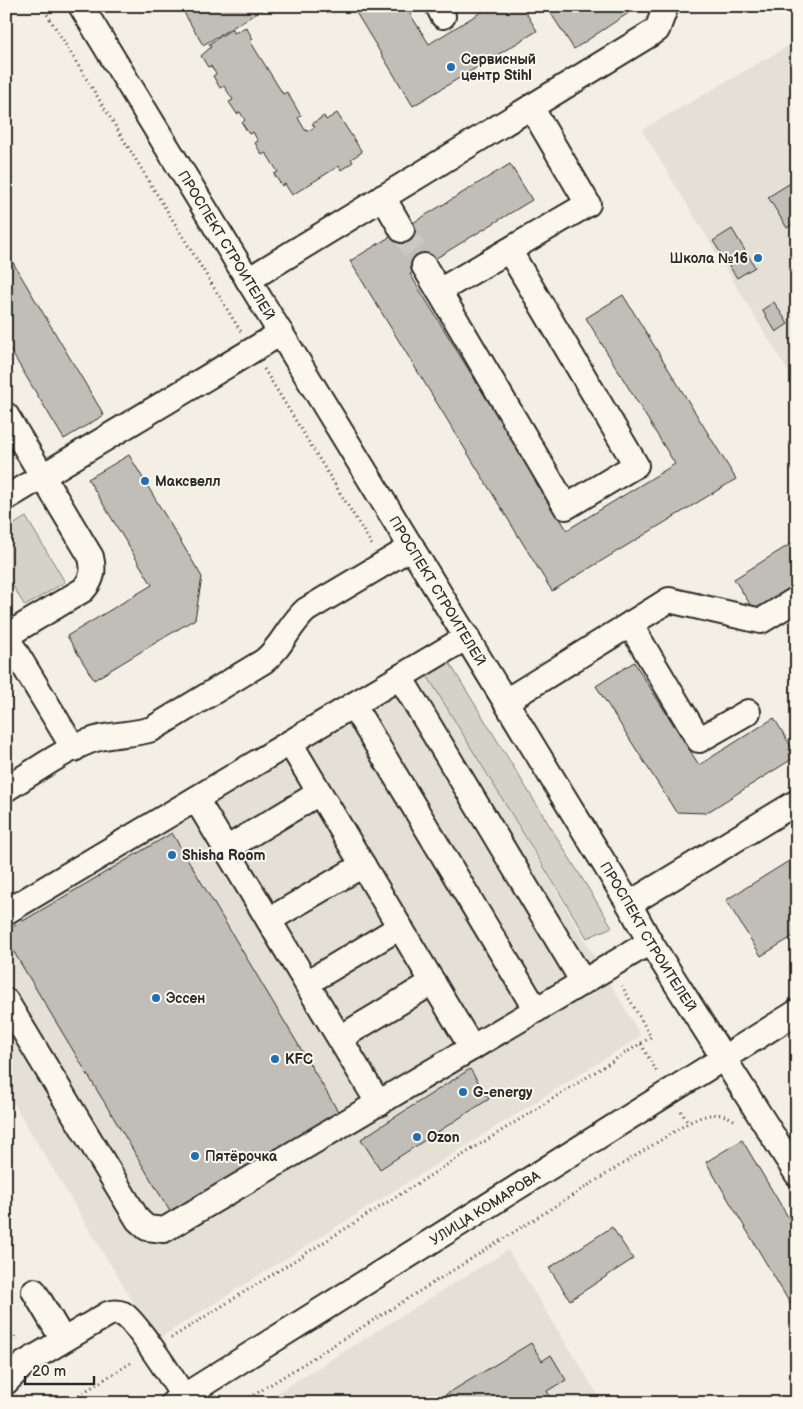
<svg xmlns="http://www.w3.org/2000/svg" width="803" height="1409" font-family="'Balsamiq Sans',sans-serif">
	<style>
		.built { fill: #e4e0d6 }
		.green { fill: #d5d2c9; stroke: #807e7a }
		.building { fill: #c0beb6; stroke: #2b2b2b }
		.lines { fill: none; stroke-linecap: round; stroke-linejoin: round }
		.minor-tunnel { stroke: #cbc8bf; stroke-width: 24; stroke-dasharray: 24 12; stroke-linecap: butt }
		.minor-casing { stroke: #2b2b2b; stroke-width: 28 }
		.path { stroke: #2b2b2b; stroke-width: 3; stroke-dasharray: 1 4; stroke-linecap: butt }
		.minor { stroke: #fbf7ec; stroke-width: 24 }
		.poi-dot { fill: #1f6fb2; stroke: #fbf7ec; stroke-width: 2 }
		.labels { text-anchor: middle; stroke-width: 4; stroke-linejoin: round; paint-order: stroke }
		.poi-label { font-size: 14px; font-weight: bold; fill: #2b2b2b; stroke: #fbf7ec; text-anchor: start }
		.street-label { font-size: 14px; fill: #2b2b2b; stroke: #fbf7ec }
	</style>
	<rect width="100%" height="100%" fill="#f3efe4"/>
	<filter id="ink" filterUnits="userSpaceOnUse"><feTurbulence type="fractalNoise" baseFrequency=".02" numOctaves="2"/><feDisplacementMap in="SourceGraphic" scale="10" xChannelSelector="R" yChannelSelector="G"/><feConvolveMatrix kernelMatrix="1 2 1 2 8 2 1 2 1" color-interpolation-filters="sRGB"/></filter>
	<g filter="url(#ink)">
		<g class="built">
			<polygon points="797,41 797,386 642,130"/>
			<polygon points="417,653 641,1036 156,1340 6,1091 6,899"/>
			<polygon points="508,1250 603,1403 261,1403"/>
		</g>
		<g class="green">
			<polygon points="26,517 65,582 25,606 6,575 6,529"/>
			<polygon points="447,659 612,927 587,938 425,672"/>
		</g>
		<g class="building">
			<polygon points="180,6 260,6 262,10 203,45"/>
			<polygon points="352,6 405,6 429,44 491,6 522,6 537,31 413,106"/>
			<polygon points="546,6 639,6 574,49"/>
			<polygon points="246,27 253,39 250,41 283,94 287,92 301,116 298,118 305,130 308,131 315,127 312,124 324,116 326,120 337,113 362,152 351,159 353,162 341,170 339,166 292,195 285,184 282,186 274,174 278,172 266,153 262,155 255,143 258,141 253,132 249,134 242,123 245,120 240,112 237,114 229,102 233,100 224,86 220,88 213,76 216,74 211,66 208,67 201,56 211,47 209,44 232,29 234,33"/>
			<polygon points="510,164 532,200 410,274 567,530 675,464 586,318 623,295 736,479 552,591 350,261"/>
			<polygon points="797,179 797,222 787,228 768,197"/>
			<polygon points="732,229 755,267 737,278 713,241"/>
			<polygon points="6,251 104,415 64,439 6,343"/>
			<polygon points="774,302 788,324 776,332 762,310"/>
			<polygon points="129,455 202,577 195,619 94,680 67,636 152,585 88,479"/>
			<polygon points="797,540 797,590 757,615 734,579"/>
			<polygon points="634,662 699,765 774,718 797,756 706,813 676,812 596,686"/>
			<polygon points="172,833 339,1113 171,1213 6,939 6,931"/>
			<polygon points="797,856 797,934 761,956 726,900"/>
			<polygon points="470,1069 489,1099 380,1169 361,1139"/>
			<polygon points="742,1140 797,1232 797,1315 706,1162"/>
			<polygon points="612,1227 633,1259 570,1300 549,1268"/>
			<polygon points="531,1343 542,1361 551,1355 566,1380 547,1391 554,1403 432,1403"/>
		</g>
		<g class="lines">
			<polyline class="minor-tunnel" points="402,230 424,266"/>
			<defs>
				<g id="minor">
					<path id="s1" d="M81 6 629 904 650 942 797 1174"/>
					<polyline points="438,6 443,16"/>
					<polyline points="383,197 402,230"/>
					<polyline points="509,250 636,465 566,507 439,291 588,204 531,107"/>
					<polyline points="424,266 439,291"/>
					<polyline points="248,280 657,30 666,6"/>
					<path d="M6 415 91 557C94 570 93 579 83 590L6 636"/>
					<polyline points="6,498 281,333"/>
					<polyline points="630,624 699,740 748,712"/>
					<polyline points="6,636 74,749"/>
					<polyline points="467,637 400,677 583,982 650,942"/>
					<polyline points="506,701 669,600 761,621 797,599"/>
					<polyline points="353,705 536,1010"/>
					<polyline points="290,743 472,1048"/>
					<path d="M6 789C32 773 59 753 87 742 108 733 131 736 152 729L264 661C282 647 289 625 306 610L412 547"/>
					<polyline points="196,799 379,1104"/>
					<polyline points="226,849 319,793"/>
					<polyline points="629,904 797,802"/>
					<polyline points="6,912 400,677"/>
					<polyline points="269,920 363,865"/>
					<polyline points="307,983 400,927"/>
					<polyline points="6,1001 138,1220 147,1228 164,1230 583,982"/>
					<polyline points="340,1038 433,982"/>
					<polyline points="34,1291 63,1340"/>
					<path d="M6 1382 25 1363 108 1314C113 1312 118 1312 123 1314 136 1321 178 1387 187 1403"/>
					<path id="s2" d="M173 1403 797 1012"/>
				</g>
			</defs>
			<use href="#minor" class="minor-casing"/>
			<g class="path">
				<polyline points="42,6 241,332"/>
				<polyline points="264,369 372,545"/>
				<polyline points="641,1044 658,1074"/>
				<polyline points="681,1111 688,1123"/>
				<polyline points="791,1196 797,1204"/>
				<polyline points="6,1324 17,1341"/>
				<polyline points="171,1338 651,1037 622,986"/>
				<polyline points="66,1403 134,1361"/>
				<path d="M241 1403 688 1123C704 1115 718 1110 734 1120"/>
			</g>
			<use href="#minor" class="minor"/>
		</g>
	</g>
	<g class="poi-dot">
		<circle cx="451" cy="67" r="5"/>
		<circle cx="758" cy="258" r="5"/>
		<circle cx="145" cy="481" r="5"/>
		<circle cx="172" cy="855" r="5"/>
		<circle cx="156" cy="998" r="5"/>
		<circle cx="275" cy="1059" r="5"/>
		<circle cx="463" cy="1092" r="5"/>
		<circle cx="417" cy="1137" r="5"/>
		<circle cx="195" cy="1156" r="5"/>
	</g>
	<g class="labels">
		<g class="poi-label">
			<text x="461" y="64">Сервисный<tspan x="461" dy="16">центр Stihl</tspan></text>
			<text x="748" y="263" text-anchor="end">Школа №16</text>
			<text x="155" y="486">Максвелл</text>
			<text x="182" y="860">Shisha Room</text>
			<text x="166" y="1003">Эссен</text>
			<text x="285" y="1064">KFC</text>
			<text x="473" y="1097">G-energy</text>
			<text x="427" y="1142">Ozon</text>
			<text x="205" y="1161">Пятёрочка</text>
		</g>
		<g class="street-label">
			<text dy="5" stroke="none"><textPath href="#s1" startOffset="280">ПРОСПЕКТ СТРОИТЕЛЕЙ</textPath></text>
			<text dy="5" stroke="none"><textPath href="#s1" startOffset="685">ПРОСПЕКТ СТРОИТЕЛЕЙ</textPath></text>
			<text dy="5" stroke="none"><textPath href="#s1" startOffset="1090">ПРОСПЕКТ СТРОИТЕЛЕЙ</textPath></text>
			<text dy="5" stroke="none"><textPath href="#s2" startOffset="368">УЛИЦА КОМАРОВА</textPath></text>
		</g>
	</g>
	<rect width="803" height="1409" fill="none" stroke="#fbf7ec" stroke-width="25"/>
	<rect x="12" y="12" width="778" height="1384" fill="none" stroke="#2b2b2b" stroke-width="2" filter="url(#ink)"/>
	<path d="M25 1376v8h69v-8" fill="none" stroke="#2b2b2b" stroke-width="2.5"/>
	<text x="32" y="1376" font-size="15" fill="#2b2b2b" stroke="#fbf7ec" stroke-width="4" paint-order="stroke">20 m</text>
</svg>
